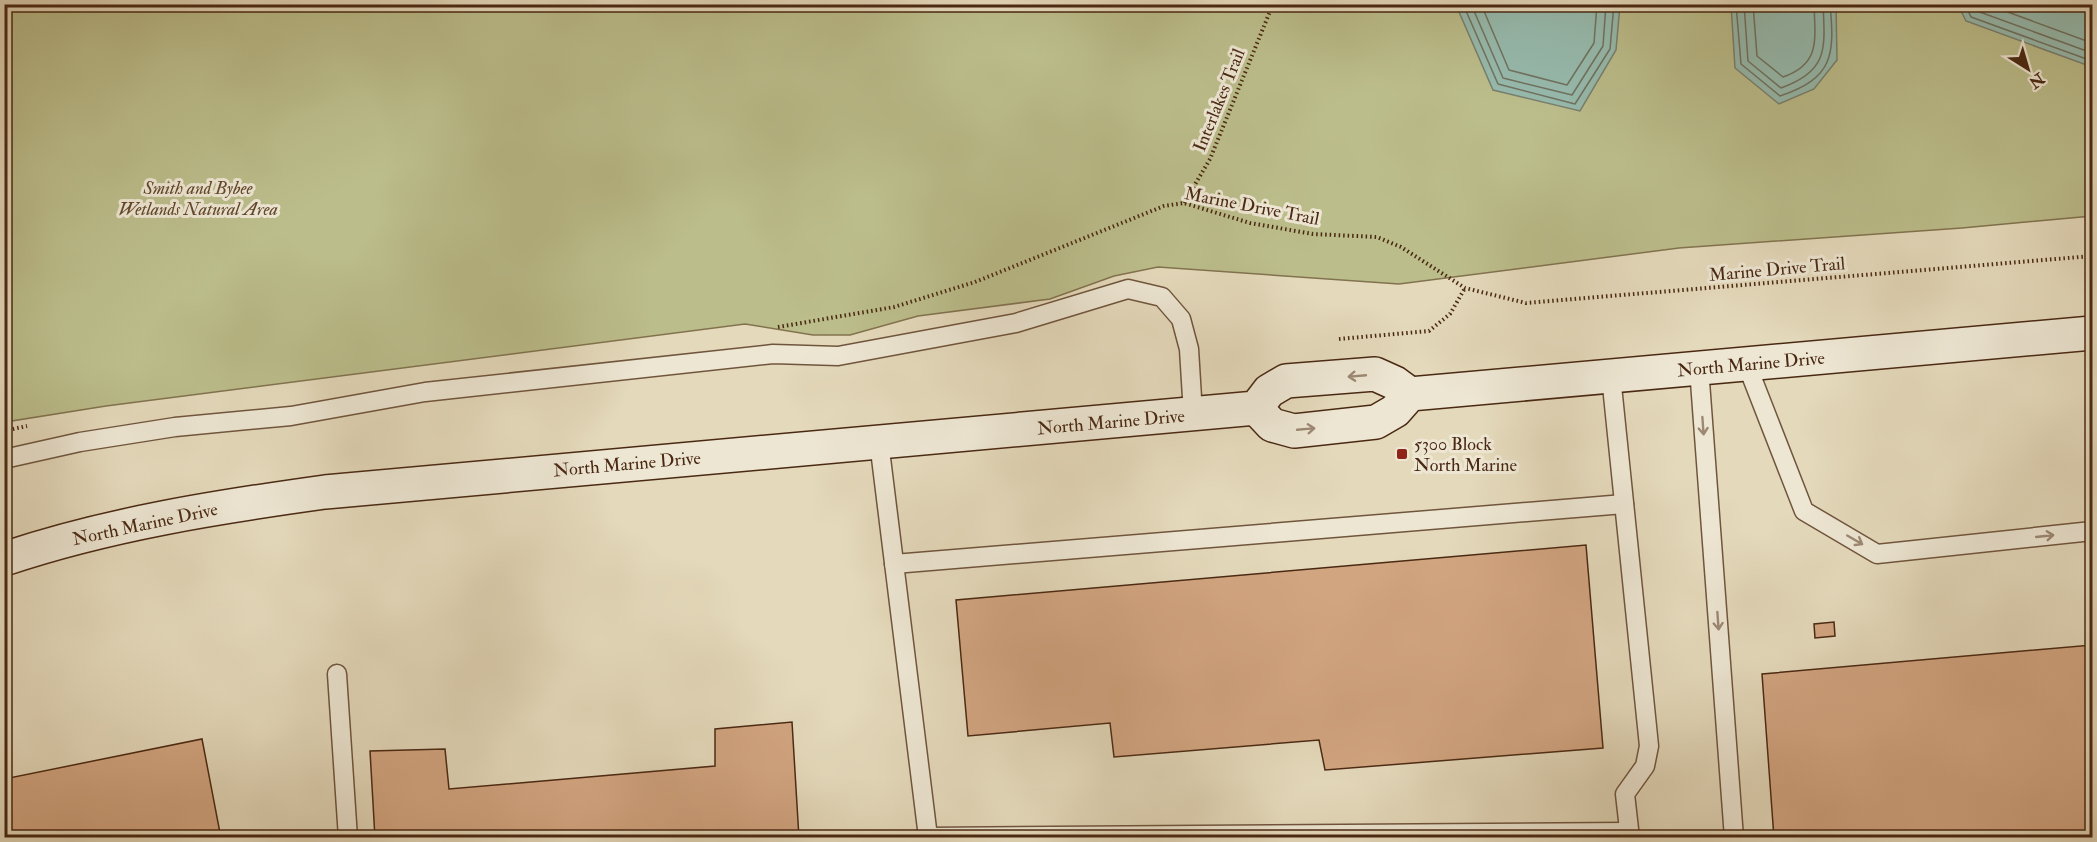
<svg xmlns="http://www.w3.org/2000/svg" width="2097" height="842" font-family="'IM FELL Double Pica',serif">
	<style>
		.green { fill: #bbbd8b; stroke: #82734f; stroke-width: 1.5 }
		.water { fill: #96baad; stroke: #78806f; stroke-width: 1.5 }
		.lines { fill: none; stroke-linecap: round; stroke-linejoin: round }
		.shore { stroke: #707260; stroke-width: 1.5 }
		.building { fill: #d2a581; stroke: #4a2913; stroke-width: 1.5 }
		.lane-casing { stroke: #70553d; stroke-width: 21 }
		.secondary-casing { stroke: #4a2913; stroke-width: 36 }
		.path { stroke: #4a2913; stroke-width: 4; stroke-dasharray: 1.5 3; stroke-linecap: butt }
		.lane { stroke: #ede6d3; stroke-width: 18 }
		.secondary { stroke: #ede6d3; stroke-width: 33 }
		.oneway { stroke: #9c8873 }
		.poi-dot { fill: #8f2418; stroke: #ede6d3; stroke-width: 2 }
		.labels { text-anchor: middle; stroke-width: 6; stroke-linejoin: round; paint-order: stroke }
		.street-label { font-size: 18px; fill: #4a2913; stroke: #ede6d3 }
		.park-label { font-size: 18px; font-style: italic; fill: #61472b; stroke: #ede6d3 }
		.poi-label { font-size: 18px; fill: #4a2913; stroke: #ede6d3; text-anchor: start }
	</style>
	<rect width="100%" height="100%" fill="#e4d9bb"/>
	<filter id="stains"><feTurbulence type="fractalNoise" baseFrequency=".00333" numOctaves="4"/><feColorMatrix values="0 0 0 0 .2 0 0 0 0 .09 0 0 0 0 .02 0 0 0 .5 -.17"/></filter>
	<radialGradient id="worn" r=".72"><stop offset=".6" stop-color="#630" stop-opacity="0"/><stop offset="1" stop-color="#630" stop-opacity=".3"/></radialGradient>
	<polygon class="green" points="4,5 2092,5 2092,216 1962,228 1679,248 1399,284 1158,267 1114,276 1050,299 918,316 850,335 813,335 745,324 106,406 5,422"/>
	<g class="water">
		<polygon points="1456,5 1620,5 1616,50 1580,111 1493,90"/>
		<polygon points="1731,5 1836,5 1837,60 1814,89 1779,104 1735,68"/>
		<polygon points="1958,5 2092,5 2092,67 1966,21"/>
	</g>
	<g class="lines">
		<g class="shore">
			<polyline points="1463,4 1498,84 1575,104 1610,49 1614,4"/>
			<polyline points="1471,4 1503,78 1572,95 1603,46 1606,4"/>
			<polyline points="1481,4 1509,70 1567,85 1594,43 1597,4"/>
			<path d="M1736 4 1741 64 1780 96C1833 78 1835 56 1830 4"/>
			<path d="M1744 4 1748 61 1781 88C1829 71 1825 48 1823 4"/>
			<path d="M1753 4 1757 56 1783 77C1821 64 1815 39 1814 4"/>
			<polyline points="1965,4 1971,17 2092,61"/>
			<polyline points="1973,4 1977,11 2092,53"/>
			<polyline points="1986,4 2092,43"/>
		</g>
	</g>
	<g class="building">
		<polygon points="1586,545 1603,748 1325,770 1319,740 1114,757 1110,723 968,736 956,600"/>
		<polygon points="1834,622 1835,636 1815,638 1814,624"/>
		<polygon points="2092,645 2092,838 1774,838 1762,674"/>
		<polygon points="792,722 799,838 375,838 370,751 445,749 449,789 715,766 715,729"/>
		<polygon points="202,739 221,838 4,838 4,779"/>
	</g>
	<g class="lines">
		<defs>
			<g id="lane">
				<polyline points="1747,365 1804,511 1877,554 2092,531"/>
				<polyline points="1699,368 1734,838"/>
				<polyline points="1611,376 1649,746 1645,766 1625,794 1630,838"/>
				<polyline points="879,442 928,837 1629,832"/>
				<polyline points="4,459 80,442 175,427 291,416 425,392 773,354 838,356 1016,323 1128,289 1162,297 1181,319 1189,349 1193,414"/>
				<polyline points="894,564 1624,504"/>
				<polyline points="337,674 348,838"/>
			</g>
			<g id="secondary">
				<polyline points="1256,408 1272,425 1294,431 1376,422 1395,411 1410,394 2092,333"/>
				<path d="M4 559C108 524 217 507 325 492L1256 408 1269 391 1286 381 1375 374 1395 383 1410 394"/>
			</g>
		</defs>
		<use href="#lane" class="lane-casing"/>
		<use href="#secondary" class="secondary-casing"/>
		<g class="path">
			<polyline points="1184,203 1210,159 1273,4"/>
			<polyline points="778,327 894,307 975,282 1164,206 1184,203 1250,223 1313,234 1377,237 1401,247 1465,288 1526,303 2092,256"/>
			<polyline points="1339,339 1429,331 1450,314 1465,288"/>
			<polyline points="4,431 27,426"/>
		</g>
		<use href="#lane" class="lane"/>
		<use href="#secondary" class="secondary"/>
	</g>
	<defs><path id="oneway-shaft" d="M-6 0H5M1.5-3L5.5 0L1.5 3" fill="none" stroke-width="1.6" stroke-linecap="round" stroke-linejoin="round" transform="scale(1.5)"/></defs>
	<g class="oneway">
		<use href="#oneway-shaft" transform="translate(1357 376) rotate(175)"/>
		<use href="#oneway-shaft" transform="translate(1703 426) rotate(86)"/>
		<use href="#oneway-shaft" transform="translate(1306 429) rotate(-5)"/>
		<use href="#oneway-shaft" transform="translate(2045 536) rotate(-6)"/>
		<use href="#oneway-shaft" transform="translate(1855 540) rotate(30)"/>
		<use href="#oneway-shaft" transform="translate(1718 621) rotate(86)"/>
	</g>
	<rect class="poi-dot" x="1396" y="448" width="12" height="12" rx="3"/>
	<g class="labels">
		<g class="street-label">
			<text transform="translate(1219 100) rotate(-68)" y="6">Interlakes Trail</text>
			<text transform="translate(1252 206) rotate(11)" y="6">Marine Drive Trail</text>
			<text transform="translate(1777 269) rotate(-5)" y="6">Marine Drive Trail</text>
			<text transform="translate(1751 364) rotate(-5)" y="6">North Marine Drive</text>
			<text transform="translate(1111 422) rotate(-5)" y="6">North Marine Drive</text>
			<text transform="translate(627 464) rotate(-5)" y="6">North Marine Drive</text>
			<text transform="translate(145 524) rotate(-12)" y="6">North Marine Drive</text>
		</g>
		<g class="park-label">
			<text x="198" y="194">Smith and Bybee<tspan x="198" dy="21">Wetlands Natural Area</tspan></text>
		</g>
		<g class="poi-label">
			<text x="1414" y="450">5300 Block<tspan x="1414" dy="21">North Marine</tspan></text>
		</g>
	</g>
	<rect width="2097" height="842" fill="none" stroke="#e4d9bb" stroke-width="24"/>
	<rect x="6" y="6" width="2085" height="830" fill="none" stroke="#4a2913" stroke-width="3"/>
	<rect x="12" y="12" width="2073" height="818" fill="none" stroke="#4a2913" stroke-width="1.5"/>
	<g transform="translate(2028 69) rotate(143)" stroke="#ede6d3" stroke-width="4.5" paint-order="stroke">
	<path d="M0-4.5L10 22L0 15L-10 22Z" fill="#4a2913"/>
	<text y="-9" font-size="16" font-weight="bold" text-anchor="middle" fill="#4a2913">N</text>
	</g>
	<rect width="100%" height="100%" filter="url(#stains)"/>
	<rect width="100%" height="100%" fill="url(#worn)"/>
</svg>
